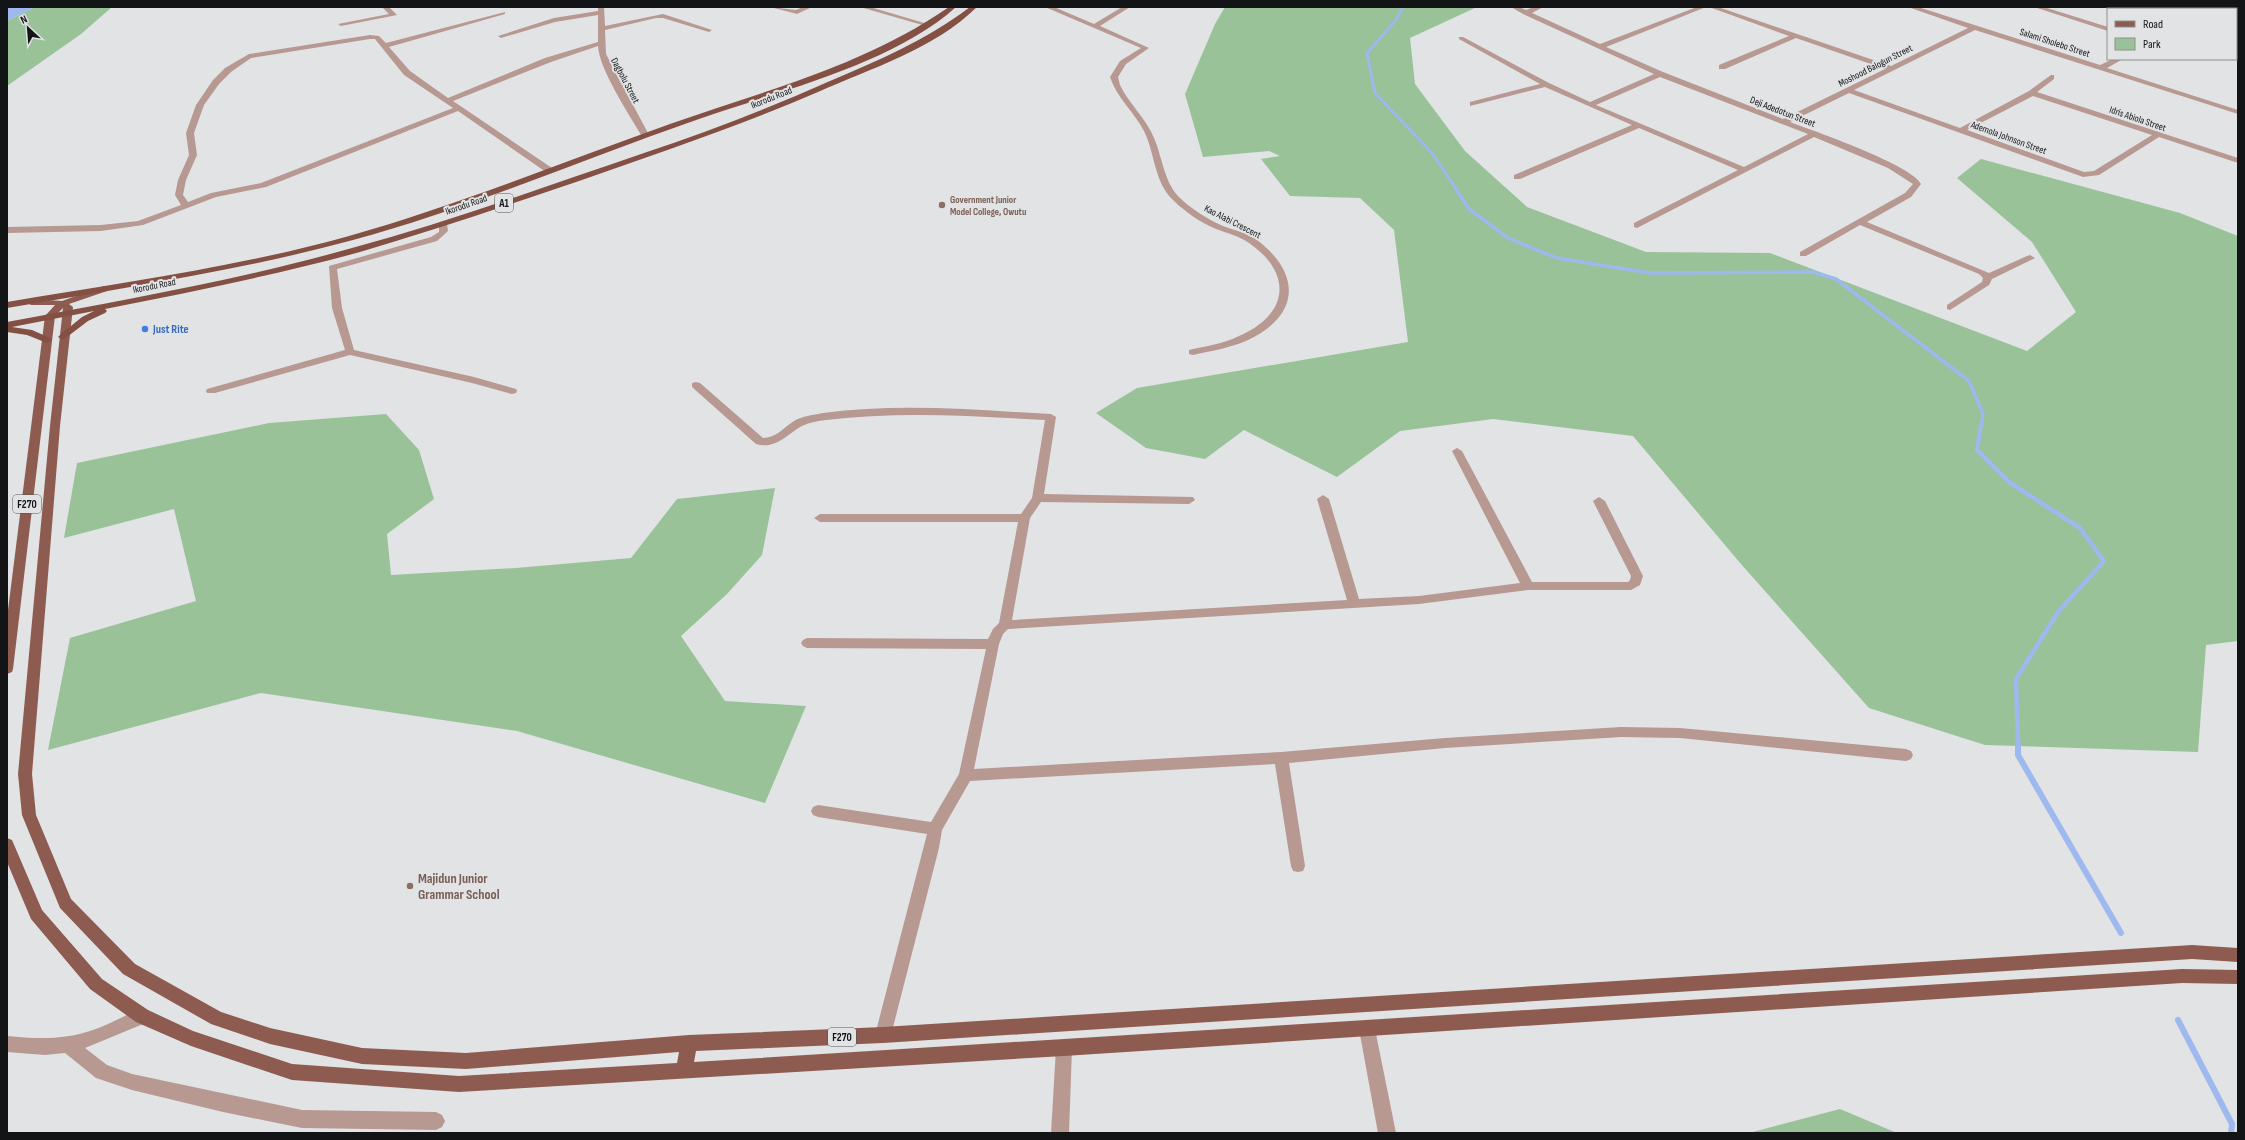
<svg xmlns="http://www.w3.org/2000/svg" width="2245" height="1140" font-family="'Sofia Sans Condensed',sans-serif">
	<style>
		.green { fill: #99c299 }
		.water { fill: #9db9ed }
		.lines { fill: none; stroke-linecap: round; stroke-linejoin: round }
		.stream-far3 { stroke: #9db9ed; stroke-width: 3 }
		.stream-far2 { stroke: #9db9ed; stroke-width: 3.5 }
		.stream-far1 { stroke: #9db9ed; stroke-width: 4.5 }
		.stream { stroke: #9db9ed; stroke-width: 6 }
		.minor { fill: #b79992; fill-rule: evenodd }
		.primary { fill: #8d5b50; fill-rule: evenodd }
		.trunk { fill: #855044; fill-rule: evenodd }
		.education-dot { fill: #8d6e63; stroke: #e1e3e5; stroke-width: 1.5 }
		.shop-dot { fill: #3f7fe0; stroke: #e1e3e5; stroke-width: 1.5 }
		.labels { text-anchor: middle; stroke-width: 4; stroke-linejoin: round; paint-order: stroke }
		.far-street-label { font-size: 10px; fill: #131415; stroke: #e1e3e5 }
		.far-education-label { font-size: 10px; font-weight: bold; fill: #785e54; stroke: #e1e3e5; text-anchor: start }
		.shield { fill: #e1e3e5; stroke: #515253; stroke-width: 1 }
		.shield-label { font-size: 11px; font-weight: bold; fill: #131415 }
		.shop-label { font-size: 12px; font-weight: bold; fill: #366cbe; stroke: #e1e3e5; text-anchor: start }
		.near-education-label { font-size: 14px; font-weight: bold; fill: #785e54; stroke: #e1e3e5; text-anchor: start }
	</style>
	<rect width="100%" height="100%" fill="#e1e3e5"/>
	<g class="green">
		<polygon points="35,7 112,7 81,34 7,86 7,21"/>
		<polygon points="1225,7 1477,7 1410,38 1415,84 1465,151 1527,207 1646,252 1770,253 2027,351 2076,312 2032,242 1957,178 1981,159 2180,213 2238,236 2238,641 2206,645 2198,752 1985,745 1869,708 1741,564 1633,436 1493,419 1400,431 1337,477 1244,430 1205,459 1146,448 1096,413 1137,388 1408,342 1394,230 1360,198 1290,196 1261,159 1280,156 1269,151 1203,157 1185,94 1215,24"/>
		<polygon points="386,414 419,450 434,499 387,534 391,575 516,568 631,558 677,499 775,488 762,555 727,594 681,636 725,701 806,706 765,803 517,731 261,693 48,750 70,638 196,601 174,509 64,538 77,463 269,423"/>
		<polygon points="1840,1109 1897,1133 1748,1133 1749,1133"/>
	</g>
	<polygon class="water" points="7,7 35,7 7,21"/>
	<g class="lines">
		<polyline class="stream-far3" points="1403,7 1396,20 1367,53 1375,93 1432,153 1457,190"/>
		<polyline class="stream-far2" points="1456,189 1469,209 1508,238 1557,258 1650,273 1813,272 1836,279 1969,381 1983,414 1980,433"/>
		<polyline class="stream-far1" points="1980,432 1977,450 2009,482 2080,528 2104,561 2058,612 2016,679 2018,744"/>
		<g class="stream">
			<polyline points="2018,743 2018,755 2121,933"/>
			<polyline points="2178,1020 2232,1124 2231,1133"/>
		</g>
		<g class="minor">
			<polygon points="382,7 389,7 397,15 341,26 338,24 389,14"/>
			<path d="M598 7H604L605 26 663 14 712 30 709 32 663 18H656L605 30 606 54 649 135 648 137 641 135C629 114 599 69 598 46L551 62 453 101 552 168V172H546L458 111 266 187 216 197 143 225 101 231 7 233V227L101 225 138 221 181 205 175 195 178 180 189 155 186 133 196 105 213 80 225 68 249 54 370 35 379 36 386 43 505 12V14L389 47 410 71 448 98 545 58 598 42V15L555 22 501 38 498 36 554 18 598 11ZM370 39H375L404 75 453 108 261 183 211 193 188 202 183 195 186 180 197 155 194 133 204 105 219 84 231 72 251 58Z"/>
			<polygon points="770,7 796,10 803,7 812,7 797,14"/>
			<polygon points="860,7 870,7 931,25 926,26"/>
			<path d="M1045 7H1054L1094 24 1122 7H1130L1100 26 1149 48 1126 64 1118 77 1120 85C1129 104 1146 118 1154 138 1162 156 1164 181 1178 196 1191 209 1207 219 1223 226 1234 230 1247 233 1257 240 1303 275 1299 317 1246 341 1229 348 1211 351 1193 355L1189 354V350C1206 346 1223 344 1239 336 1288 315 1294 274 1249 243 1239 236 1227 233 1216 229 1200 222 1185 212 1173 200 1154 182 1155 153 1144 131 1134 112 1117 98 1110 77L1120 61 1141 48Z"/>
			<path d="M1511 7H1519L1526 10 1534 7H1543L1532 13 1600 44 1697 7H1706L1606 47 1663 72 1783 119 1885 69 1796 38 1725 69H1719V65L1789 36 1709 7H1718L1891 66 1968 28 1908 7H1918L2100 65 2113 59H2123L2107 68 2238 110V114L1975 30 1854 90 1960 128 2029 91 2051 75H2054V79L2037 92 2238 158V163L2159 137 2099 175 2083 177 1849 93 1790 122C1814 131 1912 165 1921 184L1911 197 1867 222 1989 273 2027 256 2030 255 2035 258 1992 279 1989 285 1950 310 1947 309V305L1982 282 1983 278 1979 274 1860 225 1806 256H1800V252L1905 193 1913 184 1888 168 1814 137 1637 228 1634 227V223L1738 170 1639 128 1520 179H1514V175L1632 125 1545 87 1470 106V102L1540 84 1459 39V37H1463L1549 83 1590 102 1654 74 1523 14ZM1660 77 1808 134 1744 167 1596 105ZM2033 96 2152 135 2094 171 2084 172 1967 130Z"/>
			<polygon points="2034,7 2044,7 2108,27 2108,31"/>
			<polygon points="2217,7 2227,7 2230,9 2220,9"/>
			<polygon points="2236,7 2238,7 2238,11 2233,9"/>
			<polygon points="443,221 447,224 448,231 437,241 337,269 342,308 354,350 474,377 516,389 517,391 516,393 512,394 472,383 350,355 215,393 207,393 206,391 207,389 345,350 332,308 329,266 431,237 439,232 439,224"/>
			<path d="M696 382 700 383 763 438C776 438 783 428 794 421 802 416 813 415 823 413 899 403 975 410 1051 414L1056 417 1044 494 1193 497 1195 500 1189 504 1041 502 1030 518 1012 620 1347 600 1317 499 1323 495 1329 499 1359 599 1419 596 1520 583 1452 451 1457 448 1462 451 1532 582H1628L1630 580 1631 576 1593 501 1599 497 1605 501 1643 576 1640 585 1631 590H1528L1419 604 1008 629 1003 634 999 644 974 769 1281 752 1445 738 1621 727 1680 728 1906 749 1911 751 1913 755 1911 759 1906 761 1680 738 1621 737 1445 748 1289 763 1305 866 1303 871 1298 872 1293 871 1291 866 1275 764 970 781 942 830 939 848 891 1035 889 1041 883 1043 877 1041 875 1035 927 834 818 817 813 815 811 811 813 807 818 805 931 822 959 774 986 649 807 648 803 646 801 643 803 640 807 638 988 639 993 629 999 623 1018 522H820L814 518 820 514H1021L1032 498 1045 420C972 416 899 411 826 420 818 421 810 422 802 426 787 434 776 450 756 444L692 387V383Z"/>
			<path d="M142 1008 148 1010 150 1016 148 1022 85 1048 107 1065 132 1074 302 1110 436 1112 442 1115 445 1121 442 1127 436 1130 302 1128 223 1112 132 1090 96 1078 65 1053 45 1055 7 1052V1036C37 1039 65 1040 93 1030 110 1024 126 1015 142 1008Z"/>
			<polygon points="1367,1021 1373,1023 1375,1029 1396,1133 1378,1133 1359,1029 1361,1023"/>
			<polygon points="1064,1040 1070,1042 1072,1048 1069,1133 1051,1133 1056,1048 1058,1042"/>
		</g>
		<polygon class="primary" points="104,286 109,289 107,291 69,304 73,307 60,426 32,774 36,815 71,899 135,964 221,1012 270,1028 362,1048 466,1053 689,1035 883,1027 2192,945 2238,948 2238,962 2192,959 883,1043 696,1051 694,1062 2182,969 2238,970 2238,984 2182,983 1064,1056 459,1092 292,1080 191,1046 136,1022 90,989 31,919 7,862 7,838 12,840 42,910 102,979 148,1010 193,1031 292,1064 459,1076 677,1063 679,1052 466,1069 362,1064 270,1044 211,1024 123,974 60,908 22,815 18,774 50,426 63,308 55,316 13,669 12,672 7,674 7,618 45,316 55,305 31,305 26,302 31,299 62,301"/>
		<g class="trunk">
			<path d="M949 7H956C893 64 779 91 699 119 584 159 471 208 353 240 239 271 123 288 7 308V302C121 283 238 267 349 236 458 205 563 162 670 124 766 90 864 66 949 7Z"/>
			<path d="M970 7H977C934 49 872 68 818 92 740 126 661 152 582 180 508 205 435 230 360 252 276 275 190 292 105 309L107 311 105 313 88 321 63 340 58 337 60 335 82 317 94 311 12 327 32 330 50 338 52 340 47 343 27 335 7 332V322C122 300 239 280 352 248 451 221 547 186 644 153 707 132 769 108 830 81 881 59 925 41 970 7Z"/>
		</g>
	</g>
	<g class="education-dot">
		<circle cx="942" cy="205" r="4"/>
		<circle cx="410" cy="886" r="4"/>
	</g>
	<circle class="shop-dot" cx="145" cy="329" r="4"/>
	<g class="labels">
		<g class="far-street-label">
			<text transform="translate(2055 42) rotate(18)" y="4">Salami Sholebo Street</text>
			<text transform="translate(1875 65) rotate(-27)" y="4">Moshood Balogun Street</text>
			<text transform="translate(626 80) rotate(62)" y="4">Dagbolu Street</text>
			<text transform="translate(771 97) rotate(-22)" y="4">Ikorodu Road</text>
			<text transform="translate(1783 111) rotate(21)" y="4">Deji Adedotun Street</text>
			<text transform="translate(2138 118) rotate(19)" y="4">Idris Abiola Street</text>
			<text transform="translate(2009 137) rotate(20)" y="4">Ademola Johnson Street</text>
			<text transform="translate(466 204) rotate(-19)" y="4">Ikorodu Road</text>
			<text transform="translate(1233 221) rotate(27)" y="4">Kao Alabi Crescent</text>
			<text transform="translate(154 285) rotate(-11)" y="4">Ikorodu Road</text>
		</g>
		<g class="far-education-label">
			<text x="950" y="203">Government Junior<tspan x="950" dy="12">Model College, Owutu</tspan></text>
		</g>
		<g class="shield">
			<rect x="495" y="194" width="18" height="18" rx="3"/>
			<rect x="13" y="495" width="28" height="18" rx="3"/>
			<rect x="828" y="1028" width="28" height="18" rx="3"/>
		</g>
		<g class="shield-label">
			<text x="504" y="207">A1</text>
			<text x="27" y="508">F270</text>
			<text x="842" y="1041">F270</text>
		</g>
		<g class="shop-label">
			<text x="153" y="333">Just Rite</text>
		</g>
		<g class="near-education-label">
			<text x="418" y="883">Majidun Junior<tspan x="418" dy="16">Grammar School</tspan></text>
		</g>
	</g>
	<rect width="2245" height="1140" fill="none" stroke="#131415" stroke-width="16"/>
	<rect x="2107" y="8" width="130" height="52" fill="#e1e3e5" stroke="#8f9092"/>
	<rect x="2115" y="21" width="20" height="6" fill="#8d5b50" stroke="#8f9092"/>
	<text x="2143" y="28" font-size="12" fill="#131415">Road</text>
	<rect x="2115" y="38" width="20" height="12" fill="#99c299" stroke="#8f9092"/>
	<text x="2143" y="48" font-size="12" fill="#131415">Park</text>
	<g transform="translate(28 28) rotate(334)" stroke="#e1e3e5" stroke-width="3" paint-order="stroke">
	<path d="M0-3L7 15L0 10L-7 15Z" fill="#131415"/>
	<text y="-6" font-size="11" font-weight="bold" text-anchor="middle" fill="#131415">N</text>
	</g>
</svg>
